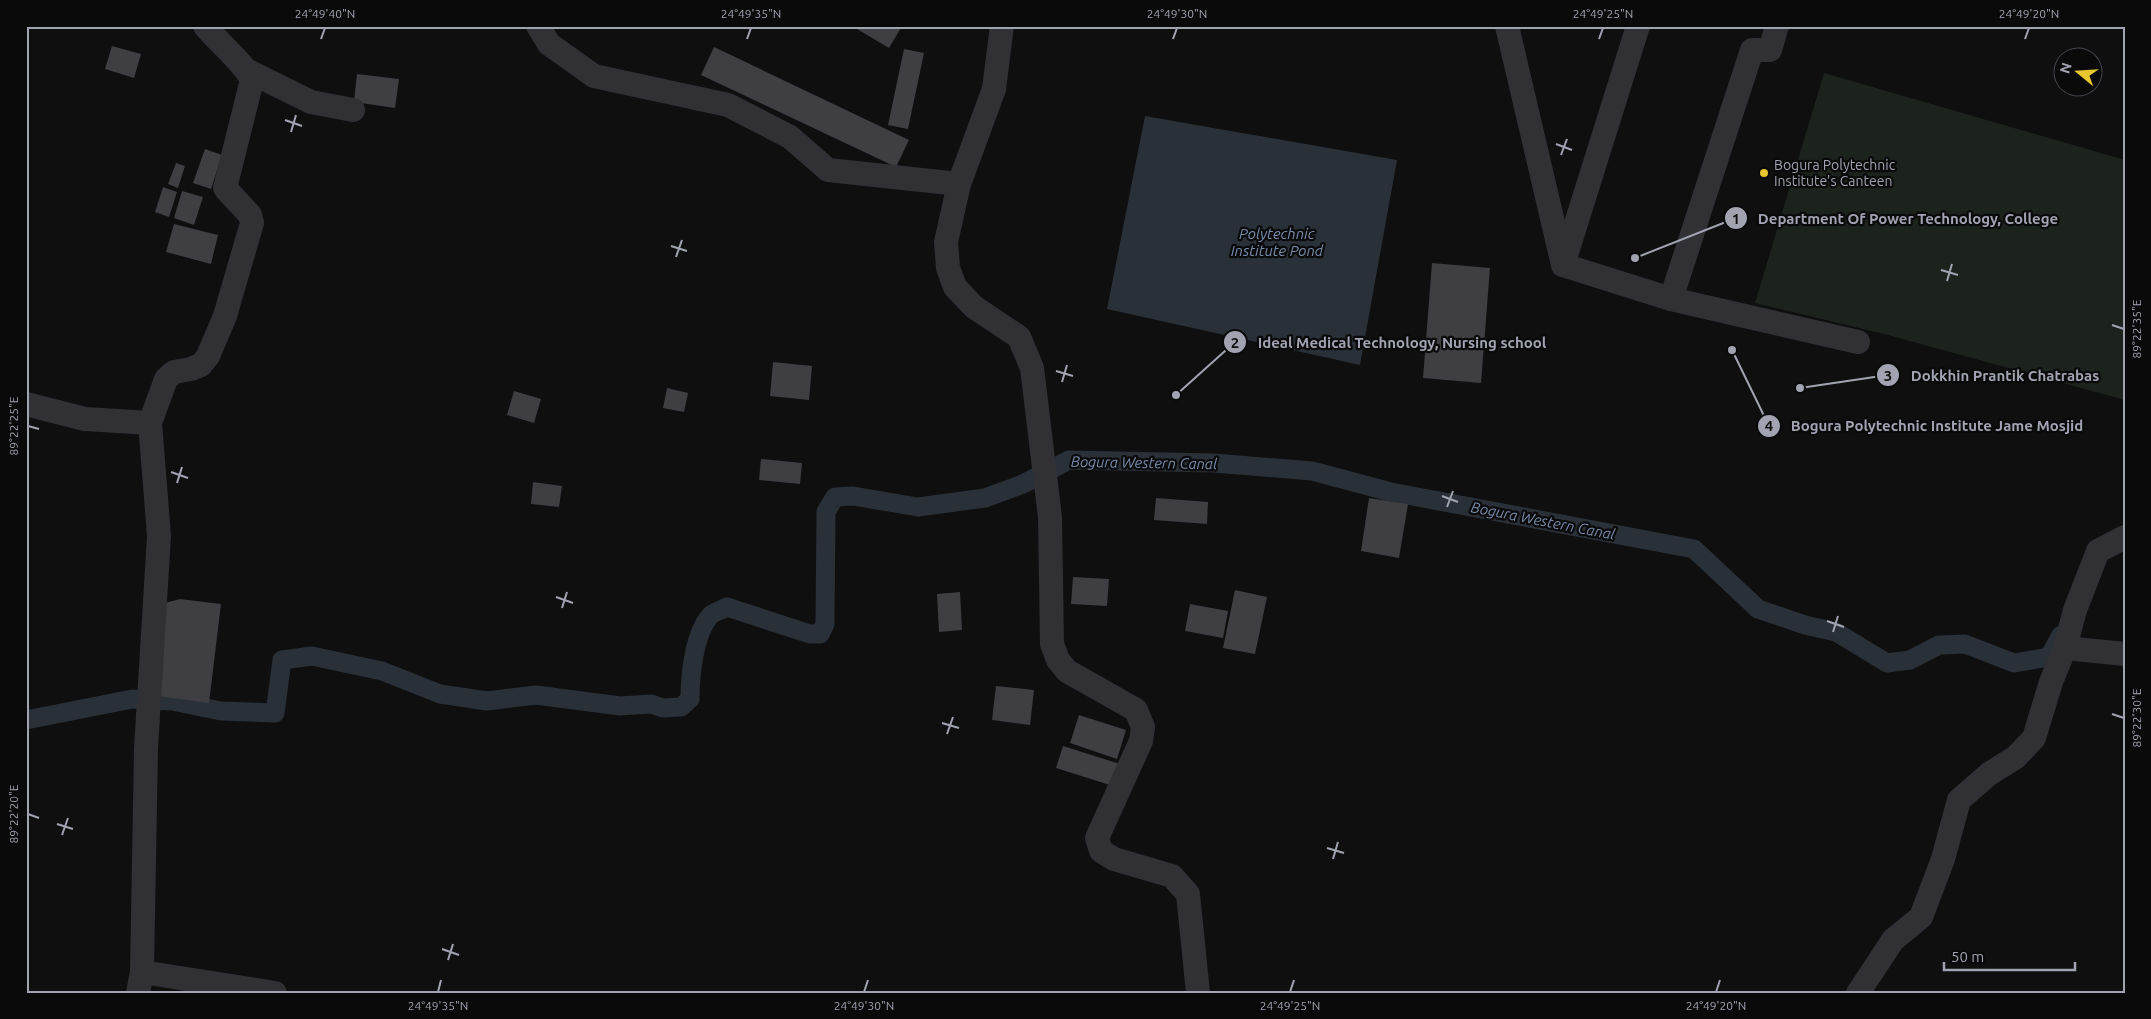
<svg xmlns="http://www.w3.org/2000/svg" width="2151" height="1019" font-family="Ubuntu,sans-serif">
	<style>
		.green { fill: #1c231d }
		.water { fill: #293038 }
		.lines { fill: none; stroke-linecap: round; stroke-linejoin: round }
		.canal { stroke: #293038; stroke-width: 19 }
		.building { fill: #3e3e43 }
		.minor { stroke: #303035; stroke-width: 24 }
		.ticks { fill: none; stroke: #a1a3b1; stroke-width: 2 }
		.poi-dot { fill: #e8c62f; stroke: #0a0a0b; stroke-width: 2 }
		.labels { text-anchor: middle; stroke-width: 4.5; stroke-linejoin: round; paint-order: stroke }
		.poi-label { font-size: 14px; fill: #a1a3b1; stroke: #0a0a0b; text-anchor: start }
		.water-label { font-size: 15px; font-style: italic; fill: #788cab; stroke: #0a0a0b }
		.leader { fill: none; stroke: #a1a3b1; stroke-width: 2 }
		.callout-dot { fill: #a1a3b1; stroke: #0a0a0b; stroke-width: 2 }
		.mark-label { font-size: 15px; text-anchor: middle; font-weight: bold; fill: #111 }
		.callout-label { font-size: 15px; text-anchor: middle; font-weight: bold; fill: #a1a3b1; stroke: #0a0a0b; stroke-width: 4.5; stroke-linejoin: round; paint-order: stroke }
		.neatline { fill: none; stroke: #a1a3b1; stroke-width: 2 }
		.ticks-label { font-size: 12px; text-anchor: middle; fill: #a1a3b1 }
	</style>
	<rect width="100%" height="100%" fill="#0f0f10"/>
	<polygon class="green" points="1824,73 2125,160 2125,400 1888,335 1755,303"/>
	<polygon class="water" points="1145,116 1397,160 1360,365 1107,309"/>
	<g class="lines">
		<path class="canal" d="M26 720 132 699 172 701 221 711 275 713 282 660 312 656 382 671 440 694 487 701 536 695 620 706 651 704 663 708 681 707 690 699C690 676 694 634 710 616 713 612 722 610 727 607L810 634H820L825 624 826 512 835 497 853 496 918 507 985 498 1023 484 1069 460 1214 463 1312 471 1391 492 1694 549 1758 609 1805 625 1836 632 1887 663 1910 660 1939 645 1965 644 2014 663 2049 657 2061 635"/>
	</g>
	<g class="building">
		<polygon points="852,26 902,26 889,48"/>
		<polygon points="112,46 141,54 134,78 105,69"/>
		<polygon points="714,47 909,140 896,167 701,75"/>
		<polygon points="904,49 924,53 908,129 888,125"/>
		<polygon points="357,74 399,79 395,108 354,102"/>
		<polygon points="205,149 222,155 211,189 193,183"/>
		<polygon points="176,163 185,166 178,188 168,184"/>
		<polygon points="163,187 177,192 169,217 155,212"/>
		<polygon points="182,191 203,197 194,225 174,218"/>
		<polygon points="174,224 218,235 211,264 166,252"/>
		<polygon points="1432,263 1490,268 1481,383 1423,378"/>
		<polygon points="773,362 812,366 809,400 770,396"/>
		<polygon points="667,388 688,393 684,412 663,408"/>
		<polygon points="514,391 541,399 534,423 507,415"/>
		<polygon points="761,459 802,463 800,484 759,480"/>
		<polygon points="533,482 562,486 559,507 531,504"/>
		<polygon points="1156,498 1208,502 1207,524 1154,520"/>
		<polygon points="1369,498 1408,504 1399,558 1361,551"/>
		<polygon points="1073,577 1109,579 1107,606 1071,604"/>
		<polygon points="1235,590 1267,597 1255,654 1223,648"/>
		<polygon points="960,592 962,630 939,632 937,594"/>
		<polygon points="180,599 221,604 209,703 150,695 161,604"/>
		<polygon points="1190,604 1228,611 1223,638 1185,631"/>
		<polygon points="996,686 1034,690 1030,725 992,720"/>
		<polygon points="1079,715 1126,730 1117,759 1070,743"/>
		<polygon points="1063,746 1120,764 1113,786 1056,768"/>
	</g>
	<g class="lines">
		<g class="minor">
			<polyline points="538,26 549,44 594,76 728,105 790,137 828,170 959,184"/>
			<polyline points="1002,26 994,89 959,184 946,242 948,268 955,287 974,307 1019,337 1032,368 1050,517 1052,644 1058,660 1067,671 1136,710 1143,727 1141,741 1097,838 1101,851 1114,859 1172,876 1188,894 1198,993"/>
			<polyline points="1507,26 1563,265 1671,299 1858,342"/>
			<polyline points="248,71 311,102 353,110"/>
			<polyline points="1563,265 1638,26"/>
			<polyline points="1671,299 1752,50 1770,50 1777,26"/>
			<polyline points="26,404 85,419 150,423"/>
			<polyline points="2065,648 2125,654"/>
			<polyline points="142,972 275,993"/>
			<path d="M138 993 142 972 146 748 159 536 150 423 166 379 174 372 191 369 201 365 208 356 225 316 252 223 250 215 225 188 252 80C244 63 219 43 205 26"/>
			<polyline points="1858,993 1893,940 1921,917 1943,859 1959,800 1989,774 2016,757 2034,738 2051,682 2065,648 2075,610 2098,551 2125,537"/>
		</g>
	</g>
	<path class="ticks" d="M321 39 325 28M747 39 751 28M1173 39 1177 28M1599 39 1603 28M2025 39 2029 28M285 120 302 126M291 132 296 115M1556 144 1572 150M1561 155 1567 139M671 246 687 251M676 257 682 240M1941 270 1958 275M1947 281 1952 264M2112 325 2124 329M1056 371 1073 376M1062 382 1067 365M28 426 39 429M171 472 188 478M177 483 182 467M1442 496 1458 502M1447 507 1453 491M556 597 573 603M562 608 567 592M1827 621 1844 627M1833 632 1838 616M2112 714 2124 718M942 723 959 728M947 734 953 717M28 814 39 818M57 824 73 829M62 835 68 818M1327 848 1344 853M1333 859 1338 842M442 949 459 955M448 960 453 944M438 992 441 980M864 992 868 980M1290 992 1294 980M1716 992 1720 980"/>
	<circle class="poi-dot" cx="1764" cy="173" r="5"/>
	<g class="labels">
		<g class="poi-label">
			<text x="1774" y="170">Bogura Polytechnic<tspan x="1774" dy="16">Institute's Canteen</tspan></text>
		</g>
		<g class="water-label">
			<text x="1277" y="239">Polytechnic<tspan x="1277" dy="17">Institute Pond</tspan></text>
			<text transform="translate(1144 463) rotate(1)" y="5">Bogura Western Canal</text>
			<text transform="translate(1543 521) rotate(11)" y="5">Bogura Western Canal</text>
		</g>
	</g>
	<path class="leader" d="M1635 258L1736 218M1176 395L1235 342M1800 388L1888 375M1732 350L1769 426"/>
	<g class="callout-dot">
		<circle cx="1635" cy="258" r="5"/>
		<circle cx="1176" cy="395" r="5"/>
		<circle cx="1800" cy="388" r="5"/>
		<circle cx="1732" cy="350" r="5"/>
		<circle cx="1736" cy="218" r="12"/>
		<circle cx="1235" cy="342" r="12"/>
		<circle cx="1888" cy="375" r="12"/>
		<circle cx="1769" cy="426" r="12"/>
	</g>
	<g class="mark-label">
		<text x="1736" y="224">1</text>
		<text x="1235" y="348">2</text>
		<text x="1888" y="381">3</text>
		<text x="1769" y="431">4</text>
	</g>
	<g class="callout-label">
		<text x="1908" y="224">Department Of Power Technology, College</text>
		<text x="1402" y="348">Ideal Medical Technology, Nursing school</text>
		<text x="2005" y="381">Dokkhin Prantik Chatrabas</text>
		<text x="1937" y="431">Bogura Polytechnic Institute Jame Mosjid</text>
	</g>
	<rect width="2151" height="1019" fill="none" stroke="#0a0a0b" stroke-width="55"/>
	<g transform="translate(2078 72) rotate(288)"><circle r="24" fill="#0a0a0b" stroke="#46474d"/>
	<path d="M0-4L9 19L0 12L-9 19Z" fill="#e8c62f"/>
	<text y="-8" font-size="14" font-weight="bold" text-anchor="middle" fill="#a1a3b1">N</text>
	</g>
	<path d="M1944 962v8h131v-8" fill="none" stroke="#a1a3b1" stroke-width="2.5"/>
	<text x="1951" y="962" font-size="15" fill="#a1a3b1" stroke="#0a0a0b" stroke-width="4" paint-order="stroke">50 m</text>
	<rect x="28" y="28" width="2096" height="964" class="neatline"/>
	<g class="ticks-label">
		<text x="325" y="18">24°49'40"N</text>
		<text x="751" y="18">24°49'35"N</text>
		<text x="1177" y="18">24°49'30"N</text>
		<text x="1603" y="18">24°49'25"N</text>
		<text x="2029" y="18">24°49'20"N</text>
		<text transform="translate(2137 329) rotate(-90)" y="4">89°22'35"E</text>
		<text transform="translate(14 426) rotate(-90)" y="4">89°22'25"E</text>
		<text transform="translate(2137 718) rotate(-90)" y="4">89°22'30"E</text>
		<text transform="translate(14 814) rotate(-90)" y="4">89°22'20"E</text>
		<text x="438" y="1010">24°49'35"N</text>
		<text x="864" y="1010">24°49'30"N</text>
		<text x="1290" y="1010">24°49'25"N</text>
		<text x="1716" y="1010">24°49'20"N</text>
	</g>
</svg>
